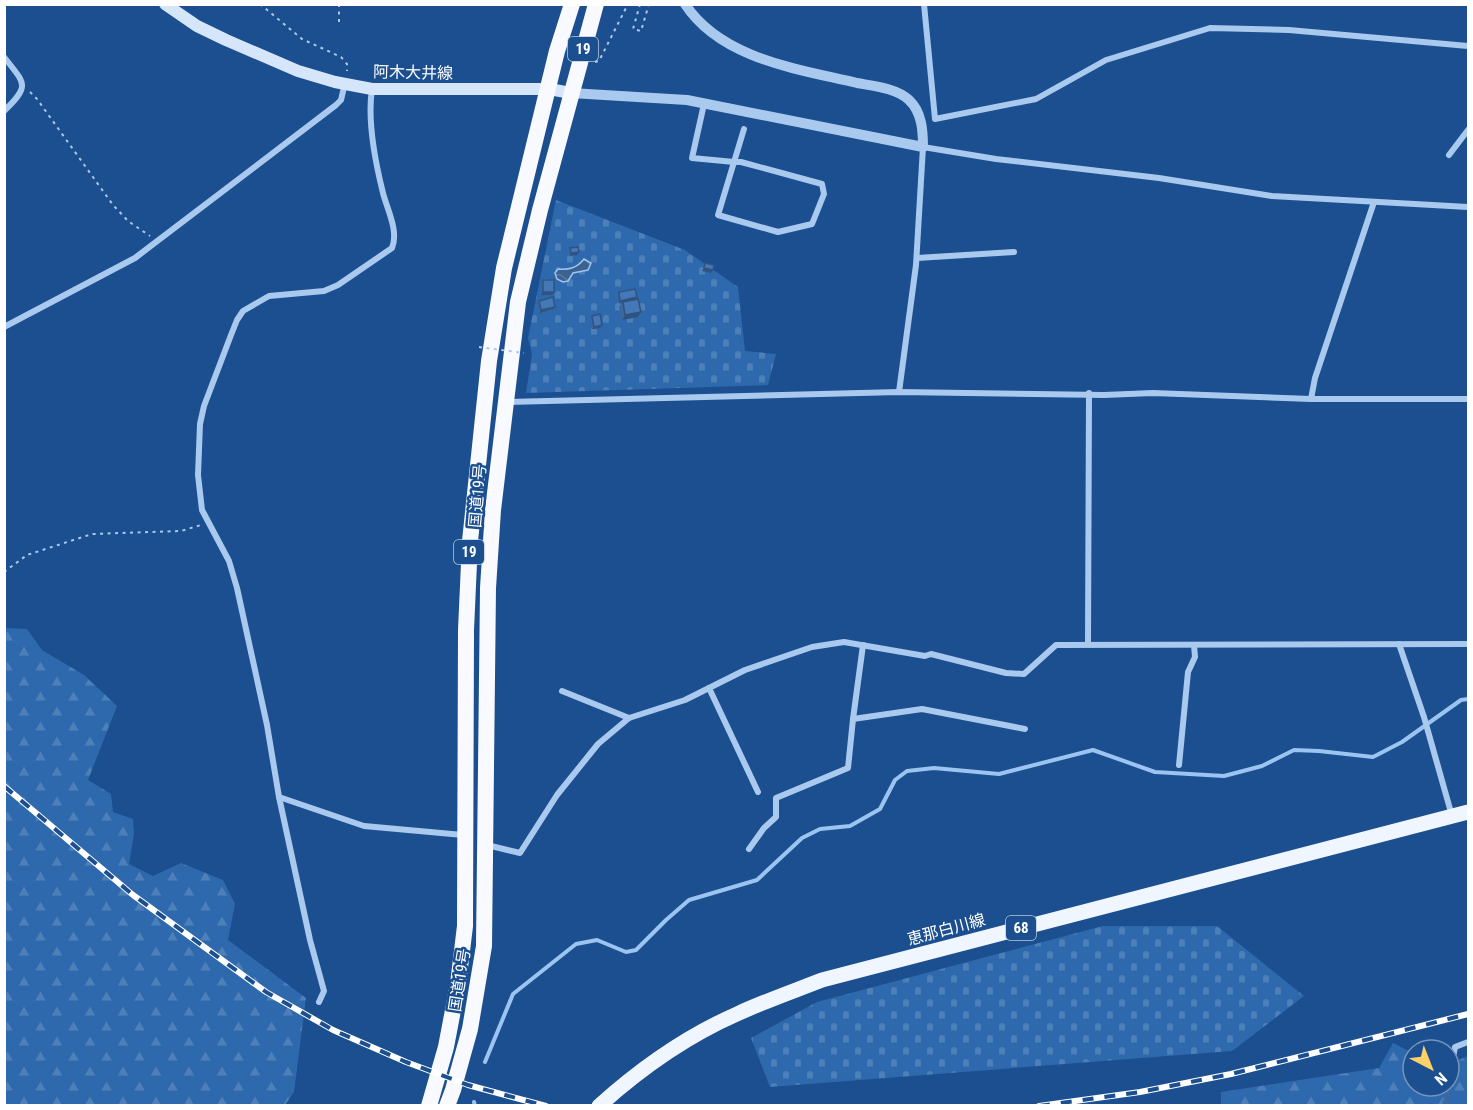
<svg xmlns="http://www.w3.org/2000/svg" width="1473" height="1110" font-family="'Roboto Condensed','Noto Sans JP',sans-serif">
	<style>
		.forest { fill: url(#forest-firs) }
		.cemetery { fill: url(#cemetery-stones) }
		.water { fill: url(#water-waves); stroke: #9cc4f0; stroke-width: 1.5 }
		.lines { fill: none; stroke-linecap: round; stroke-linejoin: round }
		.stream { stroke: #9cc4f0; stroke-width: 4 }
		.minor-tunnel { stroke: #3d69a0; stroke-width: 6; stroke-dasharray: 6 3; stroke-linecap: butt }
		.path { stroke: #a9c9ee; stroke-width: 2; stroke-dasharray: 3 4.5; stroke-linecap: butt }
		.minor { stroke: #a9c9ee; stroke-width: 6 }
		.tertiary { stroke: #a9c9ee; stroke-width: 10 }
		.secondary { stroke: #d6e6fa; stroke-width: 12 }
		.primary { stroke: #f0f6ff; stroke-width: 15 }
		.trunk { stroke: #f8faff; stroke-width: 16 }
		.rail-casing { stroke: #fff; stroke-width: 6 }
		.rail { stroke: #1b4f8f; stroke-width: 4; stroke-dasharray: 11; stroke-linecap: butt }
		.path-bridge { stroke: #a9c9ee; stroke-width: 2; stroke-dasharray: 3 4.5; stroke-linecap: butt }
		.wall { fill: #3a679d }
		.shaded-wall { fill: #305480 }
		.building { fill: #4478b7; stroke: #305480; stroke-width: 1.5 }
		.labels { text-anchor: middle; stroke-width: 5; stroke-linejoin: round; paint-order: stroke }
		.shield { fill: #1b4f8f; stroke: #bbcadd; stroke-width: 1.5 }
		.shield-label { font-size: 15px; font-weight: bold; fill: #fff }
		.street-label { font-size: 16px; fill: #fff; stroke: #1b4f8f }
	</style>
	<defs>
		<pattern id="forest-firs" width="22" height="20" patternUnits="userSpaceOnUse" patternTransform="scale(1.5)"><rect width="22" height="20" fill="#2e69ad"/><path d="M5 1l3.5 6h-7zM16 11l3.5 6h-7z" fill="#4d80b9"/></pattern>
		<pattern id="cemetery-stones" width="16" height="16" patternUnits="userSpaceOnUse" patternTransform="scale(1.5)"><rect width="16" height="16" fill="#2e69ad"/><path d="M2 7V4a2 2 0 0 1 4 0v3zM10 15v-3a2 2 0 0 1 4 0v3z" fill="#4d80b9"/></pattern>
		<pattern id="water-waves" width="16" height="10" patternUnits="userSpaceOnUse" patternTransform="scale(1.5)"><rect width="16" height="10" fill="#3c6290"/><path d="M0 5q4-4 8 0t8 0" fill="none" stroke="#597aa1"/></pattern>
	</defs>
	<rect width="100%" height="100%" fill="#1b4f8f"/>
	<g class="forest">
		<polygon points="5,628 27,629 42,650 84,675 117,706 88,780 111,794 113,812 133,819 134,834 129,864 153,876 181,863 223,880 235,904 228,940 306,998 294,1092 285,1105 5,1105"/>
		<polygon points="1393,1043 1413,1053 1413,1086 1449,1086 1449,1064 1468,1056 1468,1105 1221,1106 1221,1092 1379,1068"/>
	</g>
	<g class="cemetery">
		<polygon points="556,200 685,250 738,287 745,351 776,354 768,385 526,393 532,354 528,338"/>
		<polygon points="1103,926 1217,926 1304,996 1232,1051 770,1087 751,1038 817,1002"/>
	</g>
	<path class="water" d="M584 259 591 263 588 270 573 273 568 281 563 282 557 279 555 273 558 269C569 270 577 268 584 259Z"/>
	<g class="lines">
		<g class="stream">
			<polyline points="485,1062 513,994 576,944 597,940 626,952 636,950 666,920 689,900 757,880 802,838 820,829 850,826 880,809 895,780 907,771 934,768 999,774 1093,750 1155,772 1224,776 1262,766 1294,750 1319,751 1373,757 1402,742 1461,700 1468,699"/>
			<polyline points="474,1102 475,1106"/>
		</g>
		<polyline class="minor-tunnel" points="1445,1106 1448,1086"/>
		<g class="path">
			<polyline points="260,4 302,39 341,57 347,64 347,71"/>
			<polyline points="339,4 339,24"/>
			<polyline points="640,4 633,29 641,31 649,4"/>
			<polyline points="595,62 599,61 628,4"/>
			<polyline points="30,92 37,99 113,205 128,221 150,236"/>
			<polyline points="4,572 27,555 92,534 181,531 201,525"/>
		</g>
		<g class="minor">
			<polyline points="924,4 935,119 1036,99 1106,60 1210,28 1289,30 1468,46"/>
			<path d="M4 57C25 84 31 85 4 111"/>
			<polyline points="704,104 692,158 734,162 741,162 822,184 824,194 812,224 778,232 718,215 744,129"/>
			<polyline points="1449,155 1468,130"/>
			<polyline points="917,258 1014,252"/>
			<polyline points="4,327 135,258 336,105 341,100 345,83"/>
			<polyline points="899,392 916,265 923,147 996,159 1159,178 1272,196 1468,207"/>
			<polyline points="1311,399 1315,378 1374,202"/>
			<polyline points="506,402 899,392 1104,395 1153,393 1311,399 1468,399"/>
			<polyline points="1088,644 1089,393"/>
			<polyline points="1399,644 1424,717 1452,816"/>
			<polyline points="709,688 758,792"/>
			<polyline points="562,691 629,718"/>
			<polyline points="853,719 863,645"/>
			<polyline points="1179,765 1188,672 1195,657 1194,645"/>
			<polyline points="279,797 364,826 463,835"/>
			<polyline points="487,845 520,853 557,795 598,744 629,718 685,700 745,670 812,647 844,642 925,656 931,654 1006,673 1024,674 1056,645 1468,644"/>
			<polyline points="749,849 764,828 776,817 776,798 848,768 853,719 922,709 1025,729"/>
			<path d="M319 1002 324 991 310 940 279 797 267 725 237 588 229 561 202 510 198 475 200 424 204 406 231 335 237 320 243 311 269 296 324 291 338 285 392 248C399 231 387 209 383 193 375 161 367 121 372 89"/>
			<polyline points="1450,1073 1455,1047 1468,1042"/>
		</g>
		<path class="tertiary" d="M571 93 687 100 923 147C923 131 922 112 909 100 896 88 873 86 857 83 798 69 721 59 685 4"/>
		<polyline class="secondary" points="165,4 197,26 226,40 298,71 335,82 372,89 549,89 571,93"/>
		<path class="primary" d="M599 1106C640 1069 687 1036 737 1014 765 1001 794 991 822 980L1468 812"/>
		<g class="trunk">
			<polyline points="429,1106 446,1047 458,984 465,926 466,630 470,541 489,361 504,268 557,51 572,4"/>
			<polyline points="447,1106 453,1090 470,1029 484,946 488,588 493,510 518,302 540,210 596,4"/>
		</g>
		<defs>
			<g id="rail">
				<polyline points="4,786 133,895 266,992 333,1030 406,1062 468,1085 546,1106"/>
				<polyline points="1039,1106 1140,1092 1231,1074 1468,1014"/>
			</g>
		</defs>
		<use href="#rail" class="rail-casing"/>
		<use href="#rail" class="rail"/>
		<polyline class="path-bridge" points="479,347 524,353"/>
	</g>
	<g class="wall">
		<polygon points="543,280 554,292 552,295 541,295 541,283"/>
		<polygon points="619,292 635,300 638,317 622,320 619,307 623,302 619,303 617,295"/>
		<polygon points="539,301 555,307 553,309 539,313 537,303"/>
		<polygon points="592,316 602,325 600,328 592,329 590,318"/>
	</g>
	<g class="shaded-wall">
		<polygon points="579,252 577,255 569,256 571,253"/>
		<polygon points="704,268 713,270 711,273 702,271"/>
		<polygon points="543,292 554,292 552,295 541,295"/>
		<polygon points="637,297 635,300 619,303 620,301"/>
		<polygon points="555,307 553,309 539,313 541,310"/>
		<polygon points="641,312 638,317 622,320 625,315"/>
		<polygon points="602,325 600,328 592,329 594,327"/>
	</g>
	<g class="building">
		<polygon points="578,247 579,252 571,253 570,248"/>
		<polygon points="705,263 714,265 713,270 704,268"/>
		<rect x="543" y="280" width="11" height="12"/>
		<polygon points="635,289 637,297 620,301 619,292"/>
		<polygon points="553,297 555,307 541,310 539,301"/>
		<polygon points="638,299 641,312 625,315 623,302"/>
		<polygon points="600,314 602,325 594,327 592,316"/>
	</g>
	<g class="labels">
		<g class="shield">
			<rect x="568" y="37" width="30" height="24" rx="4.5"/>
			<rect x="454" y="540" width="30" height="24" rx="4.5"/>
			<rect x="1006" y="916" width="30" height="24" rx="4.5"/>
		</g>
		<g class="shield-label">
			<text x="583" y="54">19</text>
			<text x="469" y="557">19</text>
			<text x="1021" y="933">68</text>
		</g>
		<g class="street-label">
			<text transform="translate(413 72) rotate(1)" y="6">阿木大井線</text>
			<text transform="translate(477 496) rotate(-85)" y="6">国道19号</text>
			<text transform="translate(946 929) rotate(-15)" y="6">恵那白川線</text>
			<text transform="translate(459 980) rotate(-81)" y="6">国道19号</text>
		</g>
	</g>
	<rect width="1473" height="1110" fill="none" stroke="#ffffff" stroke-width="12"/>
	<g transform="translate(1431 1068) rotate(138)"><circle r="28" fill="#1b4f8f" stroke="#7695bc" stroke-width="1.5"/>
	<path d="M0-4.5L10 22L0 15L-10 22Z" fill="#ffd166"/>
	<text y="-9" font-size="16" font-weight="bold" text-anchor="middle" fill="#ffffff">N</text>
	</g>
</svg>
